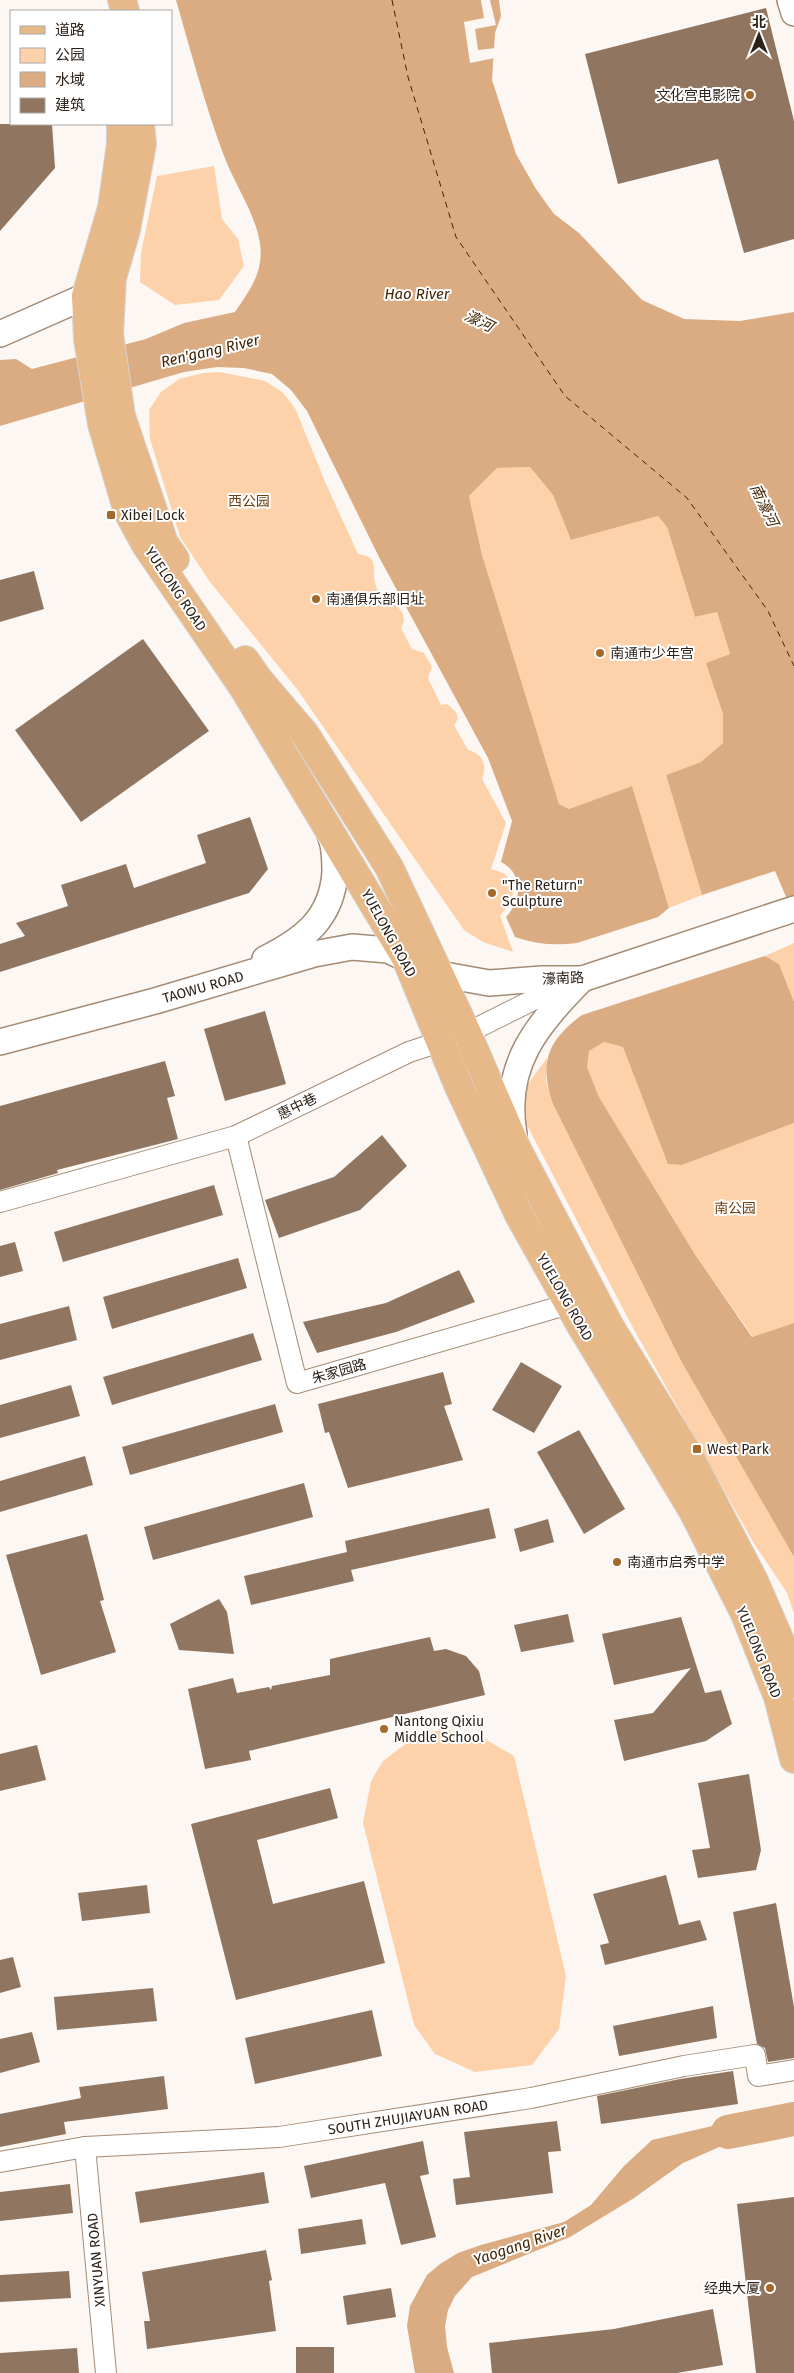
<svg xmlns="http://www.w3.org/2000/svg" width="794" height="2373" font-family="'Fira Sans','Noto Sans SC',sans-serif">
	<style>
		.green { fill: #fdd2ab }
		.water { fill: #dbab81 }
		.pier { fill: #fcf7f2 }
		.lines { fill: none; stroke-linecap: round; stroke-linejoin: round }
		.river { stroke: #dbab81; stroke-width: 34 }
		.ferry { stroke: #422301; stroke-width: 1; stroke-dasharray: 6 5; stroke-linecap: butt }
		.building { fill: #907661 }
		.minor-casing { stroke: #a48b74; stroke-width: 22 }
		.tertiary-casing { stroke: #a48b74; stroke-width: 28 }
		.primary-casing { stroke: #d5d3d1; stroke-width: 30 }
		.minor { stroke: #fff; stroke-width: 20 }
		.tertiary { stroke: #fff; stroke-width: 25 }
		.primary { stroke: #e8b988; stroke-width: 28 }
		.poi-dot { fill: #a4682b; stroke: #fff; stroke-width: 2 }
		.labels { text-anchor: middle; stroke-width: 4; stroke-linejoin: round; paint-order: stroke }
		.poi-label { font-size: 14px; fill: #2c2219; stroke: #fff; text-anchor: start }
		.park-label { font-size: 14px; fill: #714312; stroke: #fff }
		.street-label { font-size: 14px; fill: #2c2219; stroke: #fff }
		.water-label { font-size: 15px; font-style: italic; fill: #422301; stroke: #fff }
	</style>
	<rect width="100%" height="100%" fill="#fcf7f2"/>
	<g class="green">
		<polygon points="214,166 222,219 238,239 244,266 219,300 175,305 140,282 141,253 157,176"/>
		<path d="M220 372 265 381 282 392 295 408 326 484 358 554C381 557 371 569 375 582 376 588 380 595 383 601 396 602 410 614 401 628L412 649 424 653 432 667 428 678 441 705 447 704 456 712 458 719 454 725 468 750C482 753 488 765 482 779L506 823 491 869 504 873 514 886 512 900 500 916 513 952 483 942 464 930 297 689 210 582 180 537 150 439 149 410 161 392 179 379 203 373Z"/>
		<polygon points="530,467 553,495 571,540 658,516 667,527 695,617 717,612 730,654 707,663 723,714 723,743 701,762 666,775 702,895 669,908 632,786 569,809 559,804 549,778 482,555 469,496 497,468"/>
		<polygon points="794,943 794,1002 779,964 765,956"/>
		<polygon points="604,1042 623,1047 669,1164 682,1165 794,1123 794,1323 753,1337 694,1253 599,1097 587,1067 589,1051"/>
		<polygon points="547,1058 546,1082 553,1104 681,1361 794,1557 794,1614 787,1593 753,1542 632,1326 520,1112 522,1092"/>
		<polygon points="446,1730 485,1739 514,1756 566,1976 559,2029 532,2065 475,2072 435,2054 414,2025 363,1823 371,1781 383,1761 420,1733"/>
	</g>
	<g class="water">
		<path d="M176 0H499L501 16 495 33 492 80 516 154 536 189 554 214 579 233 642 300 684 319 740 321 794 312V915L775 871 702 895 666 775 701 762 723 743V714L706 663 730 654 717 612 695 617 667 527 658 516 571 540 553 495 530 467 497 468 469 496 482 555 559 804 569 809 632 786 669 908 658 917 577 943C555 946 535 944 515 937L506 917C522 900 524 874 501 862L512 821 488 758 379 557 307 411 291 390 272 374 244 368 217 367 184 372 0 426V360L16 359 32 369 146 339 184 323 235 312C250 290 264 272 260 243 255 213 235 185 224 156 205 105 191 52 176 0Z"/>
		<path d="M765 956 779 964 794 1002V1123L682 1165 668 1164 623 1047 604 1042 589 1051 587 1067 599 1097 694 1253 752 1337 794 1323V1557L681 1361 553 1104C539 1063 547 1041 582 1015Z"/>
		<polygon points="794,2107 794,2114 683,2163 634,2198 570,2237 472,2277 455,2296 448,2310 445,2326 447,2347 454,2373 415,2373 407,2326 410,2306 427,2275 440,2264 458,2253 481,2245 564,2222 591,2205 624,2166 652,2140"/>
	</g>
	<polygon class="pier" points="481,0 490,0 496,25 475,29 478,50 496,48 495,58 470,63 464,22 484,18"/>
	<g class="lines">
		<polyline class="river" points="728,2132 794,2119"/>
		<polyline class="ferry" points="392,0 408,77 456,237 565,396 687,498 768,611 794,666"/>
	</g>
	<g class="building">
		<polygon points="766,8 794,121 794,239 744,253 718,159 618,184 585,54"/>
		<polygon points="0,124 52,124 55,168 0,231"/>
		<polygon points="34,571 44,609 0,622 0,580"/>
		<polygon points="143,639 209,731 81,822 15,730"/>
		<polygon points="250,817 268,869 249,893 0,972 0,944 25,936 16,923 68,906 61,885 126,864 134,888 206,863 197,835"/>
		<polygon points="265,1011 286,1084 225,1101 204,1029"/>
		<polygon points="165,1061 175,1096 167,1098 178,1139 57,1170 58,1173 0,1190 0,1106"/>
		<polygon points="382,1135 407,1166 360,1210 279,1238 265,1200 334,1177"/>
		<polygon points="214,1185 223,1215 63,1262 54,1232"/>
		<polygon points="15,1242 23,1271 0,1277 0,1246"/>
		<polygon points="238,1258 247,1288 112,1329 103,1297"/>
		<polygon points="459,1270 475,1302 396,1332 317,1353 303,1322 386,1303"/>
		<polygon points="69,1306 77,1340 0,1360 0,1324"/>
		<polygon points="253,1333 262,1360 112,1405 103,1377"/>
		<polygon points="521,1362 562,1386 534,1433 492,1410"/>
		<polygon points="443,1372 452,1404 444,1406 463,1460 348,1488 329,1432 325,1433 318,1404"/>
		<polygon points="71,1385 80,1416 0,1438 0,1405"/>
		<polygon points="275,1404 283,1432 130,1475 122,1447"/>
		<polygon points="579,1430 625,1509 584,1534 537,1452"/>
		<polygon points="85,1456 93,1485 0,1512 0,1481"/>
		<polygon points="304,1483 313,1517 153,1560 144,1527"/>
		<polygon points="489,1508 496,1538 351,1570 354,1581 251,1605 244,1576 347,1552 345,1541"/>
		<polygon points="548,1519 554,1542 520,1552 514,1529"/>
		<polygon points="87,1534 104,1600 100,1601 116,1652 41,1675 6,1555"/>
		<polygon points="219,1599 227,1612 234,1654 179,1650 170,1624"/>
		<polygon points="568,1614 574,1642 521,1652 514,1625"/>
		<polygon points="681,1617 705,1693 721,1690 732,1724 706,1741 624,1761 614,1720 653,1713 691,1668 614,1685 602,1634"/>
		<polygon points="430,1637 434,1651 446,1649 466,1656 479,1671 485,1695 249,1751 251,1760 205,1769 188,1689 233,1678 237,1693 269,1687 271,1690 272,1686 330,1675 330,1659"/>
		<polygon points="37,1745 46,1780 0,1791 0,1754"/>
		<polygon points="749,1774 761,1850 756,1870 698,1878 692,1850 710,1848 698,1783"/>
		<polygon points="330,1788 338,1818 257,1840 273,1904 364,1881 385,1963 236,2000 191,1824"/>
		<polygon points="666,1875 679,1925 700,1920 707,1940 605,1965 600,1945 609,1943 593,1894"/>
		<polygon points="147,1885 150,1913 82,1921 78,1893"/>
		<polygon points="776,1903 794,2007 794,2058 768,2062 765,2048 757,2044 733,1912"/>
		<polygon points="13,1957 21,1987 0,1993 0,1960"/>
		<polygon points="153,1988 157,2021 57,2030 54,1997"/>
		<polygon points="713,2006 717,2038 619,2056 613,2026"/>
		<polygon points="372,2010 382,2056 255,2084 245,2038"/>
		<polygon points="32,2032 40,2062 0,2073 0,2039"/>
		<polygon points="733,2071 738,2104 601,2124 597,2096 680,2079"/>
		<polygon points="164,2076 168,2109 64,2122 66,2134 0,2147 0,2114 81,2098 79,2087"/>
		<polygon points="557,2121 561,2151 548,2152 553,2193 456,2205 453,2179 470,2177 464,2132"/>
		<polygon points="423,2141 429,2174 420,2176 436,2237 401,2245 385,2183 311,2198 304,2166"/>
		<polygon points="264,2172 269,2203 140,2223 135,2192"/>
		<polygon points="70,2184 73,2213 0,2221 0,2192"/>
		<polygon points="794,2197 794,2373 756,2373 737,2204"/>
		<polygon points="362,2219 366,2244 301,2254 298,2229"/>
		<polygon points="266,2250 272,2280 269,2281 276,2331 147,2349 144,2321 150,2321 142,2272"/>
		<polygon points="69,2271 71,2298 0,2302 0,2275"/>
		<polygon points="391,2288 396,2317 347,2325 343,2296"/>
		<polygon points="713,2309 723,2365 677,2373 492,2373 489,2343 614,2329"/>
		<rect x="296" y="2347" width="38" height="26"/>
		<polygon points="77,2348 79,2373 0,2373 0,2353"/>
	</g>
	<g class="lines">
		<defs>
			<g id="minor">
				<polyline points="236,1136 297,1383 569,1304"/>
				<polyline points="0,1202 236,1136 409,1052 467,1033 533,1000 577,981"/>
				<polyline points="85,2147 106,2373"/>
				<polyline points="0,2162 85,2147 279,2137 531,2098 684,2066 755,2055 758,2076 794,2070"/>
			</g>
			<g id="tertiary">
				<polyline points="790,0 794,13"/>
				<polyline points="0,334 86,296 101,285"/>
				<path d="M265 959C303 940 332 919 335 872 335 860 335 846 330 835"/>
				<polyline points="0,1042 155,1001 314,954 352,947 388,950 439,974 489,983 542,979 582,979 794,909"/>
				<path d="M514 1134C502 1065 537 1025 582 979"/>
			</g>
			<g id="primary">
				<polyline points="122,0 125,11"/>
				<polyline points="121,124 121,144 112,208 86,296 88,339 102,424 128,512 146,545 243,687 406,958 459,1087 519,1215 580,1324 693,1511 745,1614 778,1697 794,1759"/>
				<polyline points="140,124 142,144 126,230 112,278 109,334 121,416 164,543 175,559"/>
				<polyline points="245,660 259,680 305,734 389,867 467,1033 517,1149 609,1325 688,1454 754,1581 781,1643 794,1684"/>
			</g>
		</defs>
		<use href="#minor" class="minor-casing"/>
		<use href="#tertiary" class="tertiary-casing"/>
		<use href="#primary" class="primary-casing"/>
		<use href="#minor" class="minor"/>
		<use href="#tertiary" class="tertiary"/>
		<use href="#primary" class="primary"/>
	</g>
	<g class="poi-dot">
		<circle cx="750" cy="95" r="5"/>
		<rect x="106" y="510" width="10" height="10" rx="2.5"/>
		<circle cx="316" cy="599" r="5"/>
		<circle cx="600" cy="653" r="5"/>
		<circle cx="492" cy="893" r="5"/>
		<rect x="692" y="1444" width="10" height="10" rx="2.5"/>
		<circle cx="617" cy="1562" r="5"/>
		<circle cx="384" cy="1729" r="5"/>
		<circle cx="770" cy="2288" r="5"/>
	</g>
	<g class="labels">
		<g class="poi-label">
			<text x="740" y="100" text-anchor="end">文化宫电影院</text>
			<text x="121" y="520">Xibei Lock</text>
			<text x="326" y="604">南通俱乐部旧址</text>
			<text x="610" y="658">南通市少年宫</text>
			<text x="502" y="890">"The Return"<tspan x="502" dy="16">Sculpture</tspan></text>
			<text x="707" y="1454">West Park</text>
			<text x="627" y="1567">南通市启秀中学</text>
			<text x="394" y="1726">Nantong Qixiu<tspan x="394" dy="16">Middle School</tspan></text>
			<text x="760" y="2293" text-anchor="end">经典大厦</text>
		</g>
		<g class="park-label">
			<text x="249" y="506">西公园</text>
			<text x="735" y="1213">南公园</text>
		</g>
		<g class="street-label">
			<text transform="translate(176 589) rotate(56)" y="5">YUELONG ROAD</text>
			<text transform="translate(389 933) rotate(61)" y="5">YUELONG ROAD</text>
			<text transform="translate(563 978) rotate(-3)" y="5">濠南路</text>
			<text transform="translate(203 987) rotate(-16)" y="5">TAOWU ROAD</text>
			<text transform="translate(297 1106) rotate(-26)" y="5">惠中巷</text>
			<text transform="translate(565 1297) rotate(60)" y="5">YUELONG ROAD</text>
			<text transform="translate(339 1371) rotate(-16)" y="5">朱家园路</text>
			<text transform="translate(759 1652) rotate(68)" y="5">YUELONG ROAD</text>
			<text transform="translate(408 2117) rotate(-9)" y="5">SOUTH ZHUJIAYUAN ROAD</text>
			<text transform="translate(96 2260) rotate(-95)" y="5">XINYUAN ROAD</text>
		</g>
		<g class="water-label">
			<text x="417" y="299">Hao River</text>
			<text transform="translate(479 321) rotate(26)" y="5">濠河</text>
			<text transform="translate(210 351) rotate(-13)" y="5">Ren'gang River</text>
			<text transform="translate(764 505) rotate(64)" y="5">南濠河</text>
			<text transform="translate(520 2245) rotate(-19)" y="5">Yaogang River</text>
		</g>
	</g>
	<rect x="10" y="10" width="162" height="115" fill="#ffffff" stroke="#aba7a3"/>
	<rect x="20" y="26" width="25" height="8" fill="#e8b988" stroke="#aba7a3"/>
	<text x="55" y="35" font-size="15" fill="#2c2219">道路</text>
	<rect x="20" y="48" width="25" height="15" fill="#fdd2ab" stroke="#aba7a3"/>
	<text x="55" y="60" font-size="15" fill="#2c2219">公园</text>
	<rect x="20" y="72" width="25" height="15" fill="#dbab81" stroke="#aba7a3"/>
	<text x="55" y="85" font-size="15" fill="#2c2219">水域</text>
	<rect x="20" y="98" width="25" height="15" fill="#907661" stroke="#aba7a3"/>
	<text x="55" y="110" font-size="15" fill="#2c2219">建筑</text>
	<g transform="translate(759 35)" stroke="#ffffff" stroke-width="4" paint-order="stroke">
	<path d="M0-4L9 19L0 12L-9 19Z" fill="#2c2219"/>
	<text y="-8" font-size="14" font-weight="bold" text-anchor="middle" fill="#2c2219">北</text>
	</g>
</svg>
